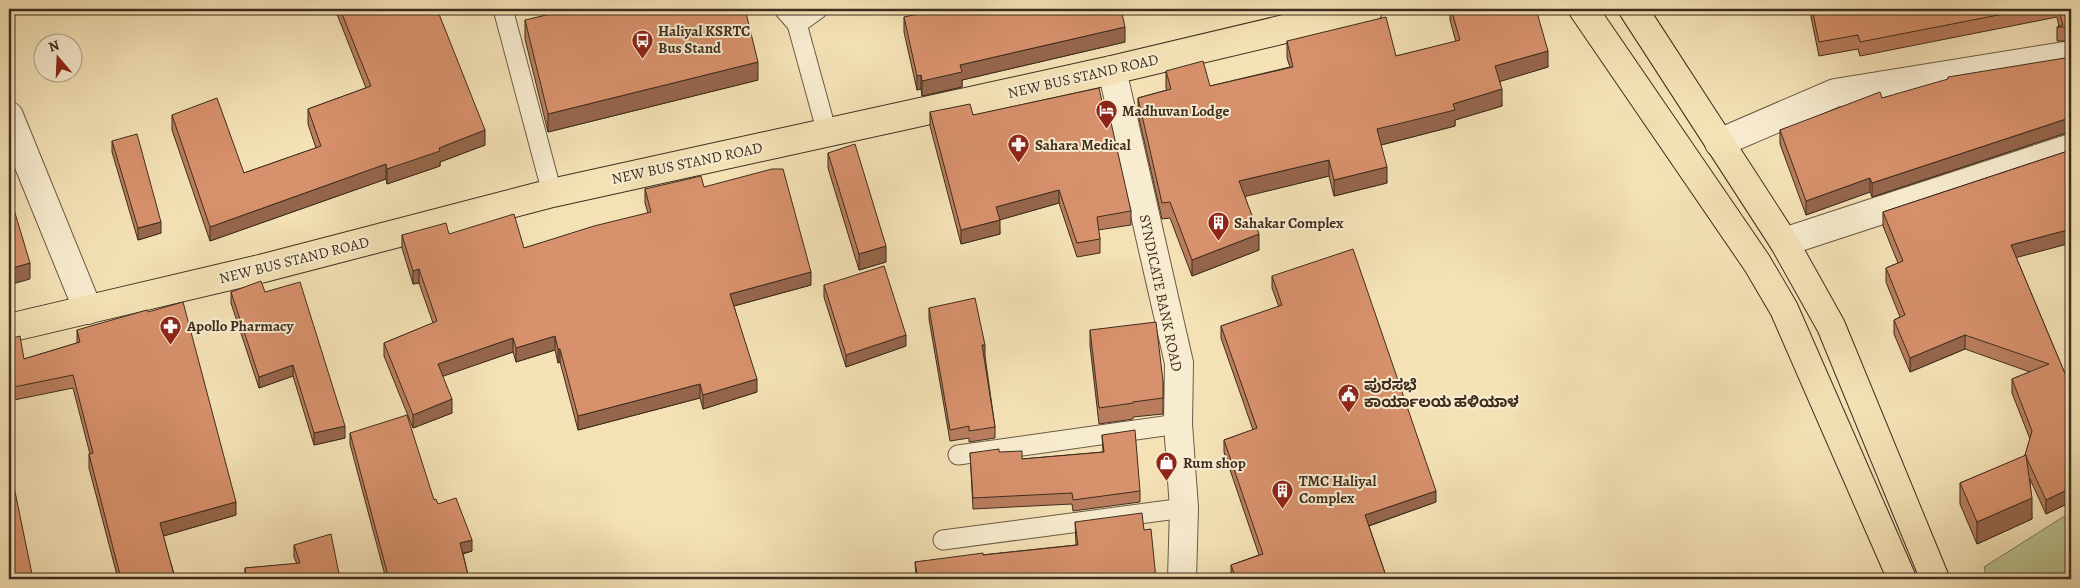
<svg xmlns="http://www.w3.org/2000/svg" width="2080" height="588" font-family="Alegreya,'Noto Sans Kannada',serif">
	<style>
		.green { fill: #bac38f; stroke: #7c7856 }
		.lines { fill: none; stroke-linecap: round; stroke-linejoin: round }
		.lane-casing { stroke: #6c5a44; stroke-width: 21 }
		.street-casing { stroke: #6c5a44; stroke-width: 30 }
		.primary-casing { stroke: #3e2d1e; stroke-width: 30 }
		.lane { stroke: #f8ecd0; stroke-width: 19 }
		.street { stroke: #f8ecd0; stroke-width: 28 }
		.primary { stroke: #f4e2b6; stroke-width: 28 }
		.wall { fill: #b97d5d; stroke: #3e2d1e }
		.shaded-wall { fill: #96664c; stroke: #3e2d1e }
		.building { fill: #d7916c; stroke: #3e2d1e }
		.labels { text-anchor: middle; stroke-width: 4; stroke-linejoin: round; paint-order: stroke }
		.poi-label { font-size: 15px; font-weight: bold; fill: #3e2d1e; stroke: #f8ecd0; text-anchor: start }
		.street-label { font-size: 15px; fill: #3e2d1e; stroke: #f8ecd0 }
	</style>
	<rect width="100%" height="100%" fill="#f4e2b6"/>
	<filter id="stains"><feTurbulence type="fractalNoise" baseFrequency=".004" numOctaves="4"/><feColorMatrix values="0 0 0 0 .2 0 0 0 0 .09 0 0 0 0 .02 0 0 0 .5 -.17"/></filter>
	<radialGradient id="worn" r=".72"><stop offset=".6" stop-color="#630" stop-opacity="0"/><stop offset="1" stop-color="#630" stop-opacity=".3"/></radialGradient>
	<polygon class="green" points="2071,512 2071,579 1987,579 1984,567"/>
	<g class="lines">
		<defs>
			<g id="lane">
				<polyline points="503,9 552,193"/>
				<polyline points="784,9 797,24"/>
				<polyline points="818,9 797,24 827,133"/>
				<polyline points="958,455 1178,424"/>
				<polyline points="943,540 1184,508"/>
			</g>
			<g id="street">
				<polyline points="1112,70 1179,363 1178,424 1184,508 1182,579"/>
				<polyline points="9,116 88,310"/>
				<polyline points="1719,143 1835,93 2071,55"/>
				<polyline points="1784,242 2071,148"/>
			</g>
			<g id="primary">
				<polyline points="1583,9 1757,263 1784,309 1902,579"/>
				<polyline points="1633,9 1784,242 1831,326 1935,579"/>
				<polyline points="9,328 260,269 552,193 1112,70 1369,9"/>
			</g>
		</defs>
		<use href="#lane" class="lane-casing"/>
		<use href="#street" class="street-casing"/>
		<use href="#primary" class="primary-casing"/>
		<use href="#lane" class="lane"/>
		<use href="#street" class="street"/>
		<use href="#primary" class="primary"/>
	</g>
	<g class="wall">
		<polygon points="335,9 437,9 485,145 440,162 440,166 387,184 386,179 210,241 172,130 172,115 244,173 316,148 308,124 308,109 366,88"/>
		<polygon points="1450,9 1536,9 1548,67 1500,81 1502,106 1455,120 1455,126 1381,145 1387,183 1334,196 1329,176 1245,196 1259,250 1192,276 1170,218 1162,219 1138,114 1138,98 1167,90 1166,88 1166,71 1210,86 1290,67 1287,58 1287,41 1396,56 1456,42 1450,20"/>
		<polygon points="1811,9 2071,9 2071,41 2057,41 2057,27 2059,27 2057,17 1860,56 1858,49 1819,56 1811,17"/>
		<polygon points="904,17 1125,42 962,80 962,87 922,96 921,89 917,90 904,32"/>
		<polygon points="525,20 758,80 548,132 525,39"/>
		<polygon points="2071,57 2071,133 2066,133 1872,197 1870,192 1806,215 1780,144 1780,130 1882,98"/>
		<polygon points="1104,111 1131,211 1131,225 1098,230 1100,239 1100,253 1077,257 1059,203 999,220 1000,234 961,244 930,126 930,112 973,115"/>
		<polygon points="112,141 161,233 138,240 112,152"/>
		<polygon points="2071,150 2071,243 2016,257 2071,388 2071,502 2046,514 2030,479 2032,519 1977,544 1960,504 1960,483 2025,456 2030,439 2012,393 2012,379 2030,372 1965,349 1910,372 1894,334 1894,320 1900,317 1886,282 1886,268 1898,263 1883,226 1883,212"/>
		<polygon points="828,153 886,262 859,270 828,168"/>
		<polygon points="704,187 811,285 734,306 757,392 703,409 700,398 578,430 560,362 558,363 555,350 516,362 513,352 442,376 452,413 413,428 384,356 384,343 433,323 419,283 413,284 402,248 402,235 524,248 648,213 645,203 645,189"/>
		<polygon points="1272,276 1436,502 1369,526 1387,579 1232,579 1231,577 1231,565 1259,555 1224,452 1224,440 1253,430 1221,338 1221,326 1279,307 1272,288"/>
		<polygon points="824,285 906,346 846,367 824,297"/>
		<polygon points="231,292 265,292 345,438 314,445 293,376 259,388 231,303"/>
		<polygon points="929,308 985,356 995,427 995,438 969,442 969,438 950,441 929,319"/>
		<polygon points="77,330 236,515 163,536 174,574 117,575 89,468 89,454 90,454 73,388 9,401 9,339 24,359 77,343"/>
		<polygon points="1090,330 1163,381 1163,414 1133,417 1133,419 1099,424 1090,346"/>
		<polygon points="350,433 434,500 438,504 472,551 463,554 469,579 386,579 350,444"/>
		<polygon points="1102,435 1140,491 1140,502 1073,511 1072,504 973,509 970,453 999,452 1022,459 1103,452"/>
		<polygon points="1075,522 1144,530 1156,579 916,579 915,562 1076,545"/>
		<polygon points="294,545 340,579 245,579 245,568 297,564 294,557"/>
	</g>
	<g class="shaded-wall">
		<polygon points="1125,27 1125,42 962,80 962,87 922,96 922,81 960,65"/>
		<polygon points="1548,51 1548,67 1495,83 1495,66"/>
		<polygon points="758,62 758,80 548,132 548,114"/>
		<polygon points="921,75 921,89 917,90 917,76"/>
		<polygon points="1502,89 1502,106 1455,120 1455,126 1377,146 1377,129 1453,104"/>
		<polygon points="2066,119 2066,133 1872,197 1872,183"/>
		<polygon points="485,130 485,145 440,162 440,166 387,184 387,169 439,148"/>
		<polygon points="1329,160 1329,176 1239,198 1239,181"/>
		<polygon points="386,164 386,179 210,241 210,227"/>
		<polygon points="1387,167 1387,183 1334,196 1334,180"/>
		<polygon points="1870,178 1870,192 1806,215 1806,201"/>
		<polygon points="1059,190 1059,203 996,221 996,207"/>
		<polygon points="1000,220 1000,234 961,244 961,230"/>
		<polygon points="161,222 161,233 138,240 138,228"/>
		<polygon points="2071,229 2071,243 2011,259 2011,245"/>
		<polygon points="1259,234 1259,250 1192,276 1192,260"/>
		<polygon points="886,246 886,262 859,270 859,254"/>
		<polygon points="30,263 30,279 9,285 9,269"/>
		<polygon points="419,269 419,283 413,284 413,271"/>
		<polygon points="811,272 811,285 730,307 730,294"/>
		<polygon points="906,335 906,346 846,367 846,355"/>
		<polygon points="1965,335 1965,349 1910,372 1910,358"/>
		<polygon points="555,336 555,350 516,362 516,348"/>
		<polygon points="513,338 513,352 438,378 438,364"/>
		<polygon points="982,345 985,345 985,356 982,357"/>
		<polygon points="558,349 560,349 560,362 558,363"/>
		<polygon points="293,365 293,376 259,388 259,377"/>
		<polygon points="757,379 757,392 703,409 703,395"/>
		<polygon points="700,384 700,398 578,430 578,416"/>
		<polygon points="452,399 452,413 413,428 413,415"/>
		<polygon points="345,426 345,438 314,445 314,433"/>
		<polygon points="2071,488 2071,502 2046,514 2046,500"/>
		<polygon points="1436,491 1436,502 1365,527 1365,515"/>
		<polygon points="2032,498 2032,519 1977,544 1977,522"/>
		<polygon points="236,502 236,515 160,537 160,523"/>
		<polygon points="472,540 472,551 460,554 460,543"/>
	</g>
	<g class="building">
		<polygon points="340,9 437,9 485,130 439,148 440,151 387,169 386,164 210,227 172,115 217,98 244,173 321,146 308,109 371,86"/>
		<polygon points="572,9 745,9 758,62 548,114 525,20"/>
		<polygon points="940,9 1121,9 1125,27 960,65 962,72 922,81 921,75 917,76 904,17"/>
		<polygon points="1451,9 1536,9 1548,51 1495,66 1502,89 1453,104 1455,110 1377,129 1387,167 1334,180 1329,160 1239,181 1259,234 1192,260 1170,202 1162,203 1138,98 1171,89 1166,71 1203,61 1210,86 1293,67 1287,41 1386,17 1396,56 1460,40"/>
		<polygon points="1812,9 2029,9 1860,42 1858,35 1819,42"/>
		<polygon points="2058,9 2071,9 2071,27 2057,27 2063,25"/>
		<polygon points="2071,57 2071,119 2066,119 1872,183 1870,178 1806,201 1780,130 1880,92 1882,98 1948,79 1948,77"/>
		<polygon points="1099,88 1104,111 1108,109 1131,211 1097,217 1100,239 1077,243 1059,190 996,207 1000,220 961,230 930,112 970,104 973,115"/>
		<polygon points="137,134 161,222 138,228 112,141"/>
		<polygon points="855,144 886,246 859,254 828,153"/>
		<polygon points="2071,150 2071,229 2011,245 2071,388 2071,488 2046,500 2027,459 2026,455 2025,455 2032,431 2012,379 2049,364 1965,335 1910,358 1894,320 1905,315 1886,268 1903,261 1883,212"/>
		<polygon points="772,169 783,169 811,272 730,294 757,379 703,395 700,384 578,416 560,349 558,349 555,336 516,348 513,338 438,364 452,399 413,415 384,343 437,321 419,269 413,271 402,235 446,223 449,234 514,214 524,248 594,226 651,212 645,189 701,176 704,187"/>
		<polygon points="9,193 30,263 9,269"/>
		<polygon points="1353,249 1436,491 1365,515 1387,579 1236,579 1231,565 1263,554 1224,440 1257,428 1221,326 1282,305 1272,276"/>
		<polygon points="884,266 906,335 846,355 824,285"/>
		<polygon points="261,281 265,292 300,282 345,426 314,433 293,365 259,377 231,292"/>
		<polygon points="975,298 985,345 982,345 995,427 969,431 969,426 950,430 929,308"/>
		<polygon points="183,302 236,502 160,523 175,579 87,579 120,575 89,454 93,453 73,375 9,388 9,339 20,336 24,359 80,342 77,330 147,310 148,312"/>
		<polygon points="1156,322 1163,381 1163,398 1133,402 1133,403 1099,408 1090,330"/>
		<polygon points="407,415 434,500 436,499 438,504 456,498 472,540 460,543 469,579 389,579 350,433"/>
		<polygon points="1135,430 1140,491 1073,500 1072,493 973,498 970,453 999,449 999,452 1022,451 1022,459 1104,452 1102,435"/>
		<polygon points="2026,455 2032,498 1977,522 1960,483"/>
		<polygon points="13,482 33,579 9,579 9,483"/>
		<polygon points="1142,513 1144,530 1151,529 1156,579 918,579 915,562 983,553 983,555 1078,545 1075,522"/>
		<polygon points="331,534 340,579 246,579 245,568 300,563 294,545"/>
	</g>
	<defs>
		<symbol id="bus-pin" viewBox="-11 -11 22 30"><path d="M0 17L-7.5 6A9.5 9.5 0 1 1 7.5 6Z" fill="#8f2418" stroke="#f8ecd0"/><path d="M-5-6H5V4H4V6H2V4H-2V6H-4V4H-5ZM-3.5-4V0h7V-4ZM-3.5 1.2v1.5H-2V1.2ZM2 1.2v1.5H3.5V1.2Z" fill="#fff"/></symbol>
		<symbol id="hotel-pin" viewBox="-11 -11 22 30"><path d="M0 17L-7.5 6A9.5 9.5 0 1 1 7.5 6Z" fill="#8f2418" stroke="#f8ecd0"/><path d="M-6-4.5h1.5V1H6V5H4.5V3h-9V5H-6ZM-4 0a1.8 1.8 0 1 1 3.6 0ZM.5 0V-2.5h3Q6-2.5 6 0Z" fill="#fff"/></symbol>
		<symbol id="pharmacy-pin" viewBox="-11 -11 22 30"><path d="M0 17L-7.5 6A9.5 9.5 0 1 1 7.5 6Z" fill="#8f2418" stroke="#f8ecd0"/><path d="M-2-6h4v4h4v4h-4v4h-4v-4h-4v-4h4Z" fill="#fff"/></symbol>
		<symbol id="building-pin" viewBox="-11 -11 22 30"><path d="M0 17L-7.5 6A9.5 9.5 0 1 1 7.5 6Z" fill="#8f2418" stroke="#f8ecd0"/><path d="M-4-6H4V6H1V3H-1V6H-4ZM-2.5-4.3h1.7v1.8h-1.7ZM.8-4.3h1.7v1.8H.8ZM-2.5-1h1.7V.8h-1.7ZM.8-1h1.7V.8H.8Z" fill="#fff"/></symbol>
		<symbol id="civic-pin" viewBox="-11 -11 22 30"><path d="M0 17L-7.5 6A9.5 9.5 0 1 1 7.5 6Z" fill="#8f2418" stroke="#f8ecd0"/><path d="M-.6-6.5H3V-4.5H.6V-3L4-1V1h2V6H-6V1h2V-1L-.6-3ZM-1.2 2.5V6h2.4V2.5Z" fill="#fff"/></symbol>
		<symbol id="shop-pin" viewBox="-11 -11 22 30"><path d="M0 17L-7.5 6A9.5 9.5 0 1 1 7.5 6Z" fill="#8f2418" stroke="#f8ecd0"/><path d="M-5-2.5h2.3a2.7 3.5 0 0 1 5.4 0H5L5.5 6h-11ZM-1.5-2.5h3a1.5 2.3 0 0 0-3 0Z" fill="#fff"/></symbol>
	</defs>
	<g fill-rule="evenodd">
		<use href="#bus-pin" x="630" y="28" width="25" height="34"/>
		<use href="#hotel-pin" x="1094" y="98" width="25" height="34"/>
		<use href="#pharmacy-pin" x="1006" y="132" width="25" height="34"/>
		<use href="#building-pin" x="1206" y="210" width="25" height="34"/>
		<use href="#pharmacy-pin" x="158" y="314" width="25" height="34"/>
		<use href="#civic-pin" x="1336" y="382" width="25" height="34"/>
		<use href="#shop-pin" x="1154" y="450" width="25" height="34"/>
		<use href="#building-pin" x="1270" y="478" width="25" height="34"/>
	</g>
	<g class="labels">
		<g class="poi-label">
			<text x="658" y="36">Haliyal KSRTC<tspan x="658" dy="17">Bus Stand</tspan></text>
			<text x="1122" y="116">Madhuvan Lodge</text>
			<text x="1035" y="150">Sahara Medical</text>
			<text x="1234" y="228">Sahakar Complex</text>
			<text x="187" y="331">Apollo Pharmacy</text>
			<text x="1364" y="390">ಪುರಸಭೆ<tspan x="1364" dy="17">ಕಾರ್ಯಾಲಯ ಹಳಿಯಾಳ</tspan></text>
			<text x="1183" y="468">Rum shop</text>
			<text x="1299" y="486">TMC Haliyal<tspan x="1299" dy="17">Complex</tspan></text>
		</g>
		<g class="street-label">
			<text transform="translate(1083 76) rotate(-13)" y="5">NEW BUS STAND ROAD</text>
			<text transform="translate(687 163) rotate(-12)" y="5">NEW BUS STAND ROAD</text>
			<text transform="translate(294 260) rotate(-14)" y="5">NEW BUS STAND ROAD</text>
			<text transform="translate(1161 293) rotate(78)" y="5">SYNDICATE BANK ROAD</text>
		</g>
	</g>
	<rect width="2080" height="588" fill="none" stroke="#f4e2b6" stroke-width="30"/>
	<rect x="10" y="10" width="2060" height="568" fill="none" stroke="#3e2d1e" stroke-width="2.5"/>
	<rect x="15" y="15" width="2050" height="558" fill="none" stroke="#3e2d1e"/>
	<g transform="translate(58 58) rotate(341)"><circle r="24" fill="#f8ecd0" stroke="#aea089"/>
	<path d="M0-4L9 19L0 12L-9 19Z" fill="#8f2418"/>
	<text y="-8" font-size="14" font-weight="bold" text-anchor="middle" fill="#3e2d1e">N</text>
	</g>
	<rect width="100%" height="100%" filter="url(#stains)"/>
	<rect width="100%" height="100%" fill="url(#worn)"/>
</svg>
